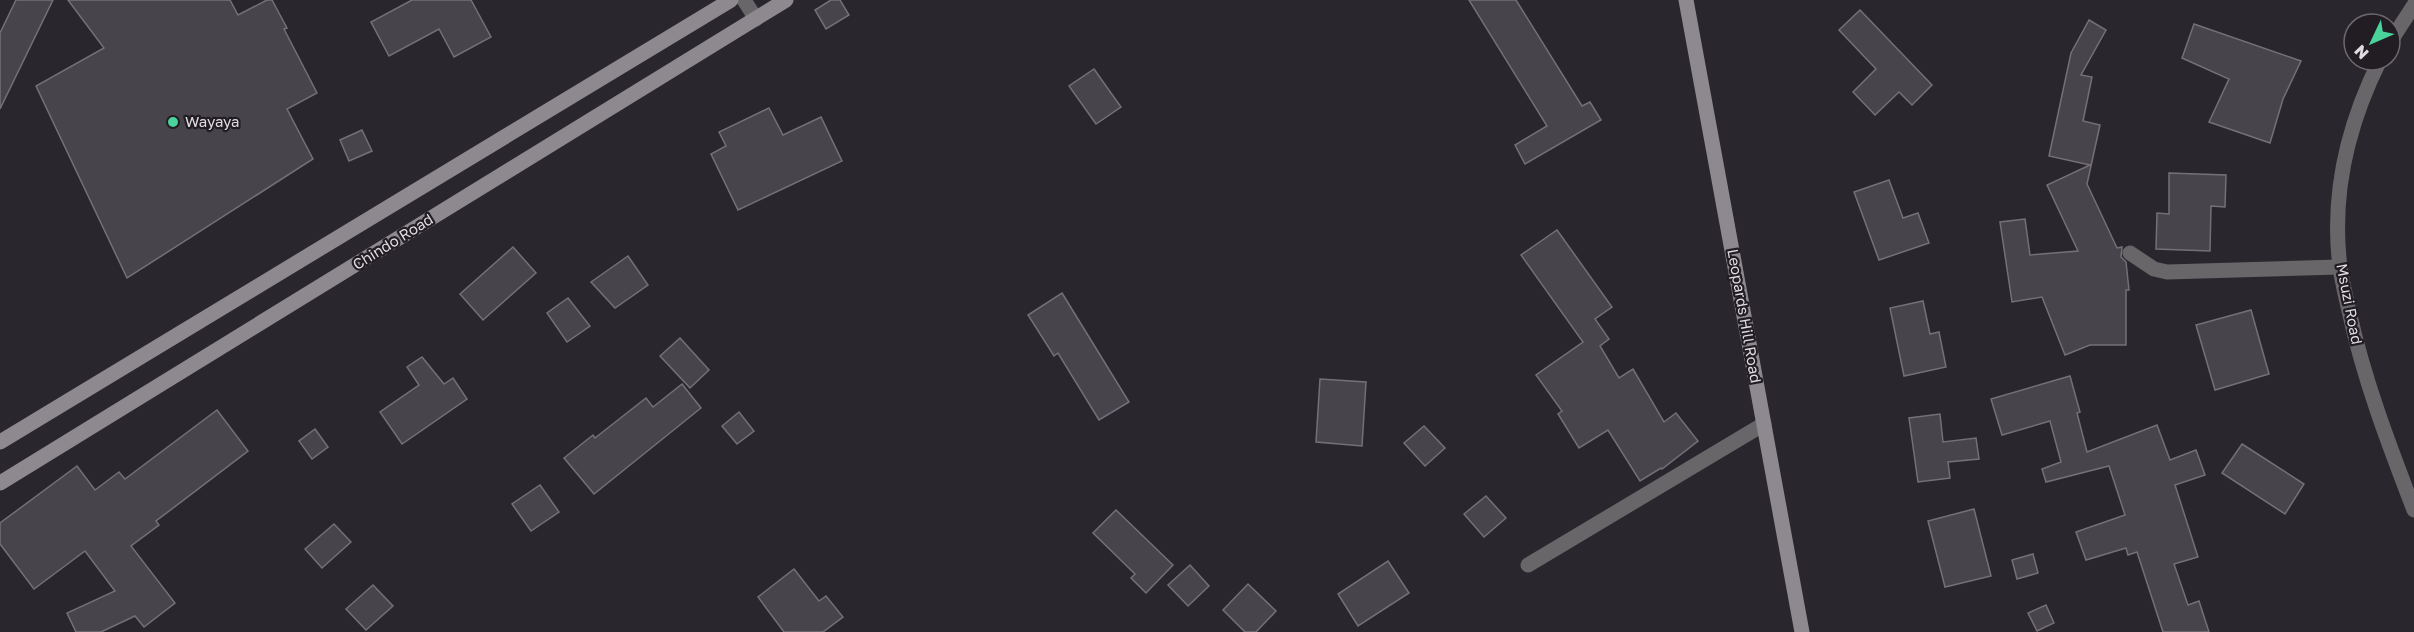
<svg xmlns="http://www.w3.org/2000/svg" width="2414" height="632" font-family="'Golos Text',sans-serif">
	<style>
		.building { fill: #48444b; stroke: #757078; stroke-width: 1.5 }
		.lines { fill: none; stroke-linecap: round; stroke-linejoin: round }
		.street { stroke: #69666a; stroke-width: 15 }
		.secondary { stroke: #8d898f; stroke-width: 15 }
		.poi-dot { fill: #4ad49c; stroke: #211d23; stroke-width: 2 }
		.labels { text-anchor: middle; stroke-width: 4.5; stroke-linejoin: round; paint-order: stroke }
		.poi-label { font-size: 15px; fill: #dfdce1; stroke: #211d23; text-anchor: start }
		.street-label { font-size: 15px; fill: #dfdce1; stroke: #211d23 }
	</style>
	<rect width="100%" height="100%" fill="#2a262d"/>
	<g class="building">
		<polygon points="16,0 53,0 0,109 0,33"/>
		<polygon points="68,0 230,0 238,15 267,0 272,0 287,28 284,29 317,93 287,109 313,159 127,278 36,86 104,48"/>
		<polygon points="412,0 471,0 491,37 454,57 439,29 389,56 371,22"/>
		<polygon points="831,0 840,0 849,15 826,29 815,10"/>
		<polygon points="1469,0 1516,0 1582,106 1590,102 1601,120 1525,164 1515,145 1547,126"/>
		<polygon points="1860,10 1932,85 1912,105 1899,92 1875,115 1853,92 1876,69 1839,30"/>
		<polygon points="2089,20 2106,30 2081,75 2092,77 2083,121 2100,125 2087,184 2117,248 2122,247 2121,257 2126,262 2129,290 2126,290 2126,345 2090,345 2065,355 2042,297 2012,302 2000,222 2025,219 2030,255 2078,251 2047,185 2090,165 2049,156 2071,53"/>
		<polygon points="2194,24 2301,61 2283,99 2270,143 2209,122 2229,79 2182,58"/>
		<polygon points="1094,69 1121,107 1096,124 1069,86"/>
		<polygon points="769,108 783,135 821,117 842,161 738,210 711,154 726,146 719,132"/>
		<polygon points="362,130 372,151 349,161 340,140"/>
		<polygon points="2169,173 2226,175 2225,207 2211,206 2210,251 2156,249 2157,213 2169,214"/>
		<polygon points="1889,180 1903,218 1918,213 1929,243 1879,260 1854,192"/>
		<polygon points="1557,230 1612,307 1595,319 1609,339 1600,346 1619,378 1633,369 1664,422 1676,413 1698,441 1662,469 1661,468 1640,481 1608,430 1579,448 1558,414 1562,411 1536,375 1583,342 1521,255"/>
		<polygon points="513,247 536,273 483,320 460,294"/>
		<polygon points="628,256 648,285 615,308 591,282"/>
		<polygon points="1062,293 1129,402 1099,420 1058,353 1054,356 1028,315"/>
		<polygon points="568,298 590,326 567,342 547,313"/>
		<polygon points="1923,301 1930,334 1939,332 1946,367 1904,376 1890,308"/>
		<polygon points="2251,310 2269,374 2215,390 2196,325"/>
		<polygon points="680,338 709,370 690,388 660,356"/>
		<polygon points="422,357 444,384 453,378 467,399 402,444 380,412 419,385 407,367"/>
		<polygon points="2070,376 2080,412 2077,413 2087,452 2157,425 2170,460 2196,450 2205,475 2175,485 2198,557 2174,564 2188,605 2199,601 2209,632 2163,632 2137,552 2128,555 2126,548 2086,560 2076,532 2125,515 2109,466 2046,482 2042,469 2061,462 2050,421 2002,435 1991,399"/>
		<polygon points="1320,379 1366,382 1362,446 1316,442"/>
		<polygon points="682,384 701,408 594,494 564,458 593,435 595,438 646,398 653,407"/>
		<polygon points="217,410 248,451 156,521 159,525 131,546 175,603 144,627 135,616 101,632 76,632 67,613 115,591 85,551 34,589 0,544 0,523 77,466 95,490 119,472 125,479"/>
		<polygon points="739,412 754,431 737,444 722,426"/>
		<polygon points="1940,414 1943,442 1976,438 1979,459 1948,462 1950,478 1918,482 1909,418"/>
		<polygon points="1424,426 1445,448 1425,466 1404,443"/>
		<polygon points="315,429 328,447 312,459 299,441"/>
		<polygon points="2242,444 2304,484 2285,514 2222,473"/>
		<polygon points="540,485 559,512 531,531 512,504"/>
		<polygon points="1486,496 1506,518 1484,537 1464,514"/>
		<polygon points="1974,509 1991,576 1945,587 1928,521"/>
		<polygon points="1116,510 1173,565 1146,593 1131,578 1135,574 1093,533"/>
		<polygon points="334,524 351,542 322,568 305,549"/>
		<polygon points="2033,554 2038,573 2017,579 2012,560"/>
		<polygon points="1388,561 1409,593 1358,626 1338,594"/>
		<polygon points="1190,565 1209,586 1188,606 1168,585"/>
		<polygon points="794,569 819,601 826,596 843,617 823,632 784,632 758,597"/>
		<polygon points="1248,584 1276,611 1256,632 1245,632 1223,610"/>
		<polygon points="373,585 393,606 366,630 346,609"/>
		<polygon points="2046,605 2054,623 2037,631 2028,613"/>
	</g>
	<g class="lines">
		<g class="street">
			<polyline points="744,0 756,19"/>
			<polyline points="2390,42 2414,5"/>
			<path d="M2380 60C2348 124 2331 195 2340 267 2342 282 2346 297 2349 311 2364 380 2389 445 2414 510"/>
			<polyline points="2130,253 2154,269 2167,272 2340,267"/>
			<polyline points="1528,565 1764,424"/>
		</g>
		<g class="secondary">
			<polyline points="1686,0 1802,632"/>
			<polyline points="0,442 731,0"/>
			<polyline points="0,483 786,0"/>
		</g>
	</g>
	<circle class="poi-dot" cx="173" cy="122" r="6"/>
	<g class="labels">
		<g class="poi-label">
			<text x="185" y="127">Wayaya</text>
		</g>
		<g class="street-label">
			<text transform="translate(393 242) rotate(-32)" y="5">Chindo Road</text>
			<text transform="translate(2349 304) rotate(79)" y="5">Msuzi Road</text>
			<text transform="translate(1744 316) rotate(80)" y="5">Leopards Hill Road</text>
		</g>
	</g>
	<g transform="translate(2372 42) rotate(226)"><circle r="28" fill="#211d23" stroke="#6d696f" stroke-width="1.5"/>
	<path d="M0-4.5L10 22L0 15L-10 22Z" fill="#4ad49c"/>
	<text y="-9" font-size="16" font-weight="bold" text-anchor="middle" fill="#dfdce1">N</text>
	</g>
</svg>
